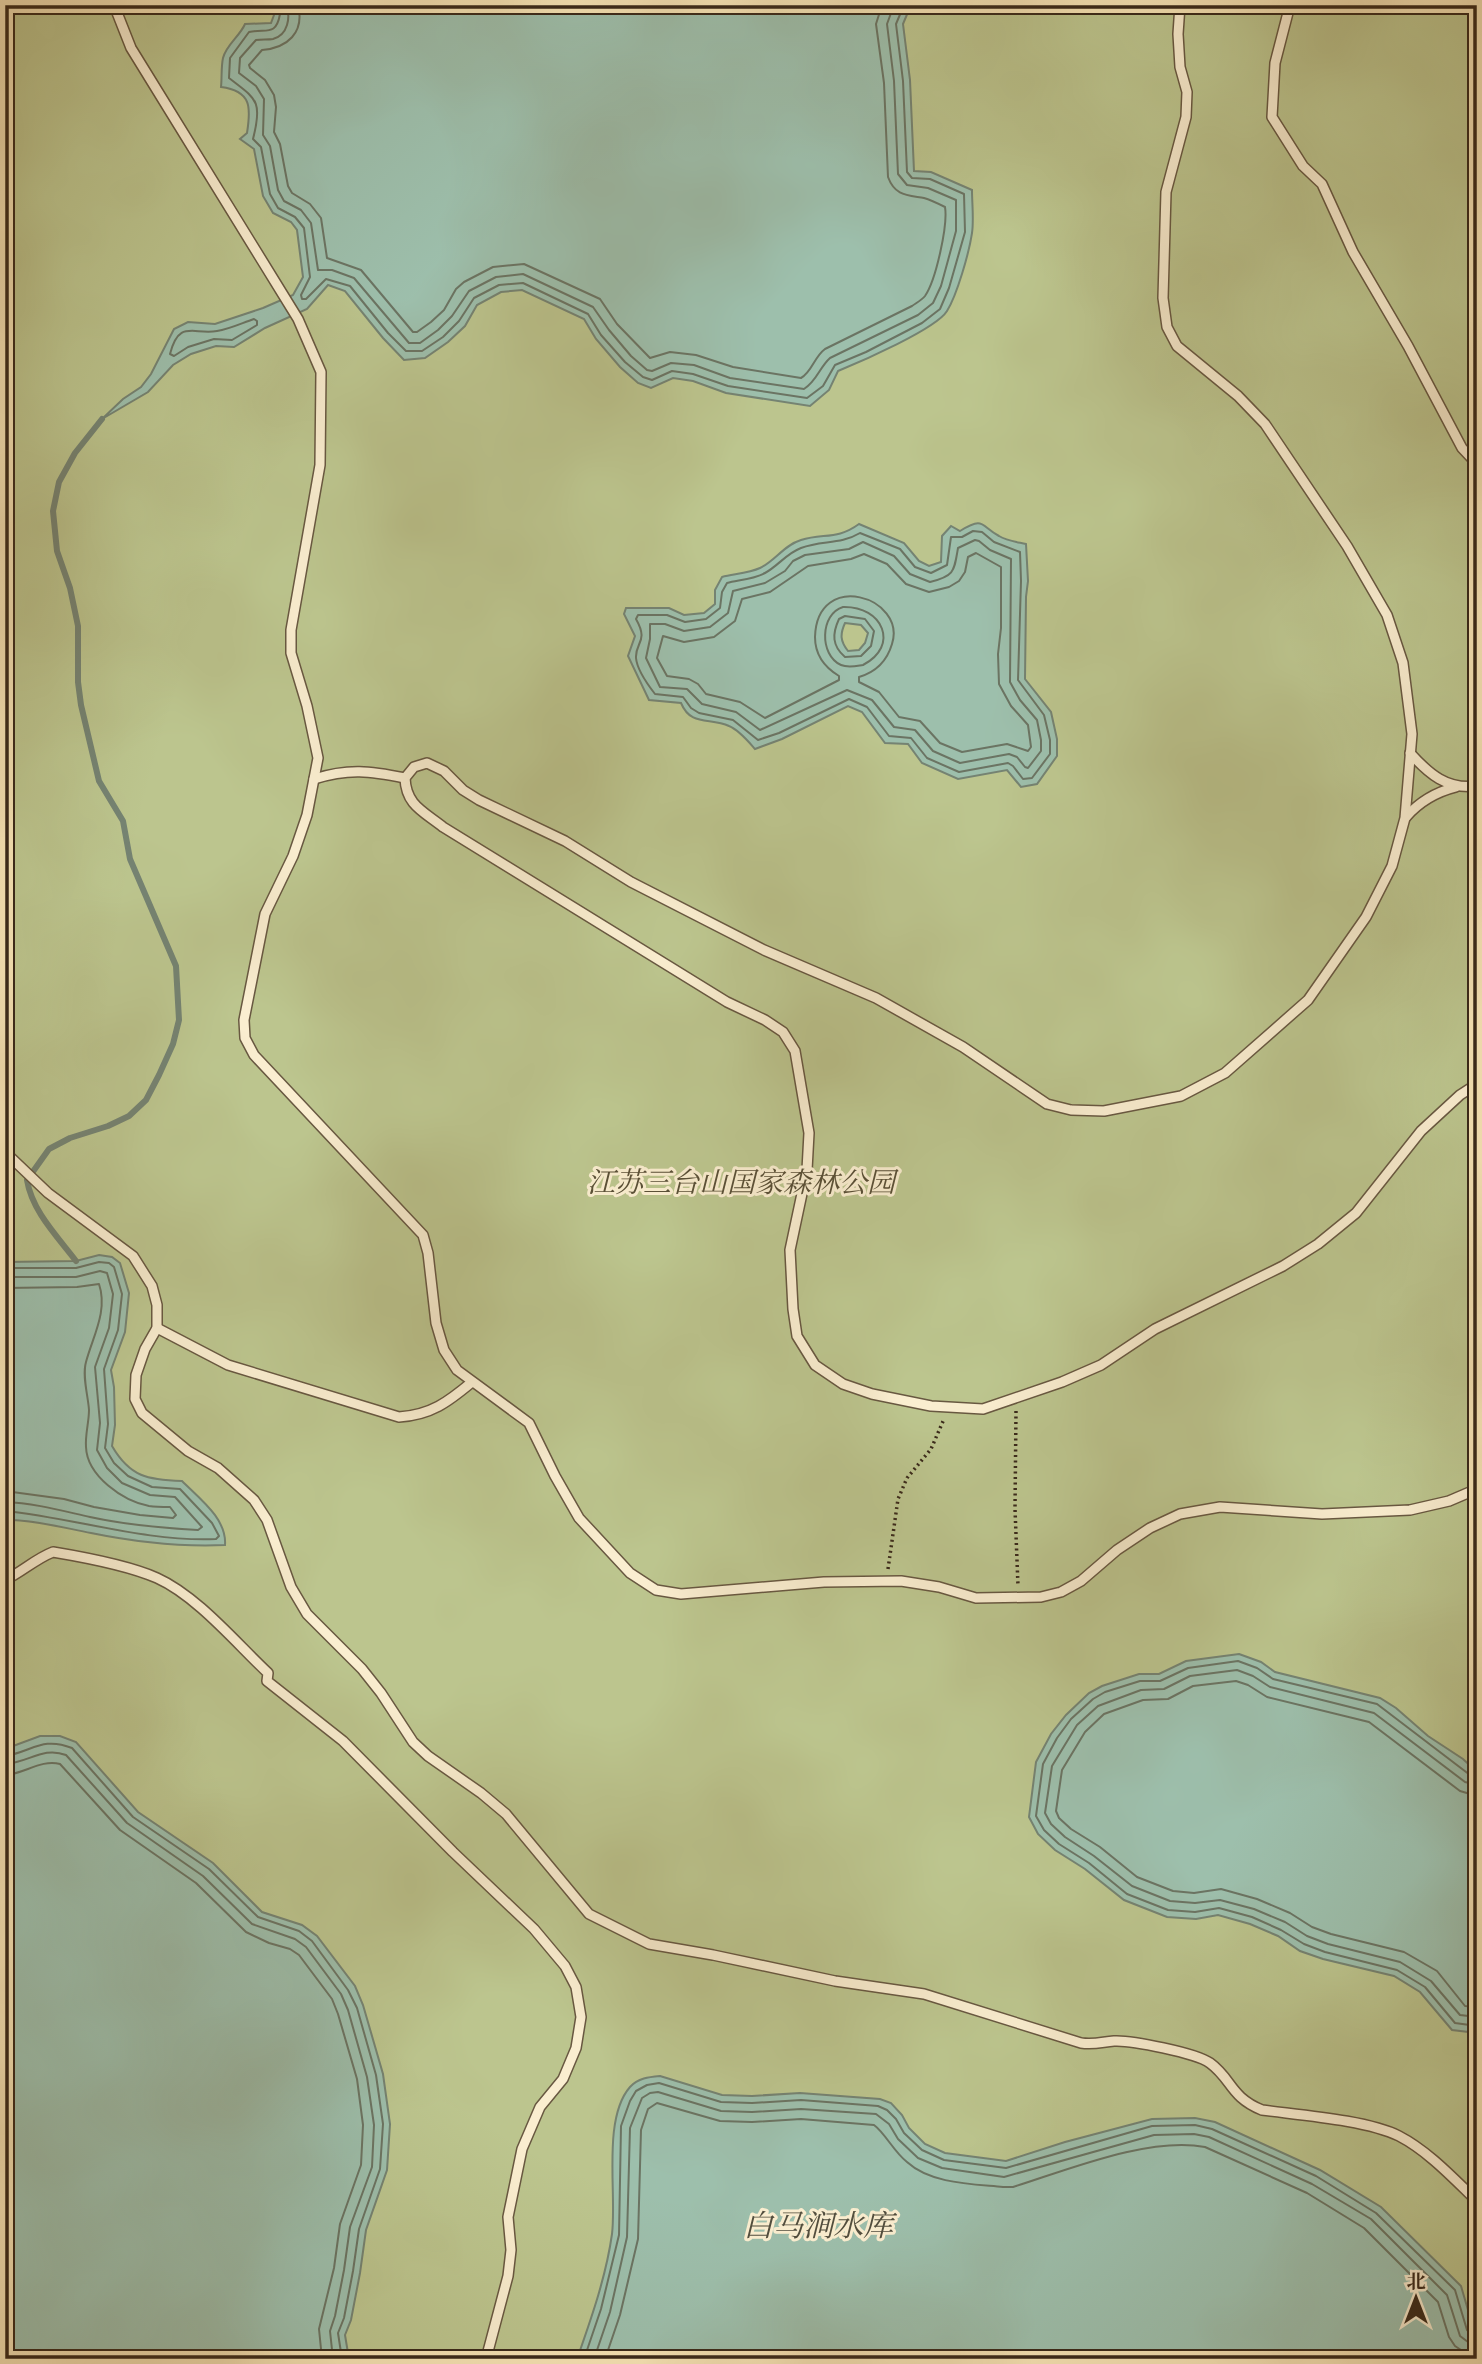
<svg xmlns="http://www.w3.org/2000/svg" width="1482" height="2364" font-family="Alegreya,'Noto Serif SC',serif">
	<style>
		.green { fill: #bcc58e; stroke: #7a7754; stroke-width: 2 }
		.water { fill: #9dbfac; stroke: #758372; stroke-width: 2; fill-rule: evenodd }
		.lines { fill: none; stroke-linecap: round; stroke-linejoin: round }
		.shore { stroke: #6b7463; stroke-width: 2 }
		.stream { stroke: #758372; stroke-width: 6 }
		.lane-casing { stroke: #685841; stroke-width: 12 }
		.path { stroke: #39291a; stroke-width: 3.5; stroke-dasharray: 2 3.5; stroke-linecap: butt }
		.lane { stroke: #faeed0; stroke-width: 9 }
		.labels { text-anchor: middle; stroke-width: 6; stroke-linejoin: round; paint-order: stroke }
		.park-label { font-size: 28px; font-style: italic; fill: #5a5037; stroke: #faeed0 }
		.water-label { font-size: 30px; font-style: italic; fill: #524e3e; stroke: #faeed0 }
	</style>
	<rect width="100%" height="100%" fill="#f7e5b7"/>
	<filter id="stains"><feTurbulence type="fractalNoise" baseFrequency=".00286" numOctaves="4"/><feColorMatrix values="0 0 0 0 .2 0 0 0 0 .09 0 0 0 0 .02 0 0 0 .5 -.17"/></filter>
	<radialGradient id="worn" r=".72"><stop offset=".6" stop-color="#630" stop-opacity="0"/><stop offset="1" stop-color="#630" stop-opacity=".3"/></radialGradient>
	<rect class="green" x="5" y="5" width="1472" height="2354"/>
	<g class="water">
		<path d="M265 5H911L903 24 910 80 914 171 931 172 972 190C972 204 974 220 972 233 969 253 957 295 947 311 936 329 860 362 838 371L829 390 810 406 726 393 693 381 673 378 651 388 638 383 620 367 596 339 584 319 522 290 501 292 477 305 465 326 448 342 425 358 404 360 383 338 345 291 328 285 307 309 265 328 234 347 216 346 191 354 173 365 148 392 102 419 123 399 141 387 151 374 174 329 188 322 215 324 263 308 293 295 303 277 297 230 291 222 273 213 263 196 254 149 240 139 247 133C251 108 252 91 221 87 222 78 221 67 223 58 226 45 240 36 245 24L271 23 274 15Z"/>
		<path d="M859 524 904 543 919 561 929 566 941 562 942 536 951 526 960 531C985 516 980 526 999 536 1007 541 1017 542 1026 544L1028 581 1026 597 1025 679 1051 712 1057 739V756L1037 784 1021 787 1007 770 958 779 922 763 908 744 885 743 862 712 848 706 782 739 755 749C748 741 739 730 729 726 710 717 691 727 681 703L649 700 628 656 635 636 624 614 626 608H669L684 615 704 613 715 604V590L722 577C734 574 749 573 760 568 775 561 784 545 801 540 824 533 837 540 859 524ZM845 623 861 625 868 633 865 643 859 650 848 651C840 641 840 634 845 623Z"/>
		<path d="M99 1255 112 1257 120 1263 129 1293 125 1332 111 1370 114 1387 115 1425 112 1446C130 1477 148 1480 182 1481 200 1499 227 1519 225 1545 180 1547 135 1542 91 1533 65 1528 39 1521 12 1520L5 1516V1262L76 1261Z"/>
		<polygon points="1239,1654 1261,1662 1275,1672 1380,1698 1396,1708 1428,1736 1463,1759 1477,1772 1477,2033 1452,2030 1420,1992 1394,1976 1323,1959 1300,1951 1278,1936 1250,1924 1218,1915 1196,1919 1167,1917 1124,1900 1085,1869 1055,1850 1038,1834 1029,1817 1036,1762 1051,1734 1066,1715 1089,1693 1102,1686 1139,1674 1159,1674 1186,1661"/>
		<polygon points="40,1736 60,1736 76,1742 138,1812 213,1863 262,1912 302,1925 317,1936 355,1986 363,2005 383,2074 390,2124 387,2170 366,2230 360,2273 351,2320 345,2335 349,2359 5,2359 5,1749"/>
		<path d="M660 2076 722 2095 752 2096 800 2093 880 2099 891 2103 902 2115 909 2128 925 2144 945 2153 1006 2161 1065 2142 1152 2119 1195 2118 1215 2122 1320 2170 1381 2207 1461 2286 1477 2341V2359H577C591 2319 606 2277 612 2234 617 2194 602 2119 630 2087 638 2078 649 2077 660 2076Z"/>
	</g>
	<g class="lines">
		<g class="shore">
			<path d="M274 5 280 14C276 37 266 28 249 32L230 58 229 78C256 99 263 100 253 139L261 147 270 194 278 208 295 217 304 228 310 277 301 295 302 299H306L326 279 350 286 388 333 406 351H422L443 337 459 321 474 298 499 285 523 283 588 314 601 335 625 362 643 377 652 380 672 371 693 374 728 386 807 398 823 386 835 365 866 352 922 323 940 309 949 288 965 232 964 194 930 179 912 178 907 172 903 81 896 24 904 5"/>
			<path d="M286 5C291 17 288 35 273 39 268 40 261 39 256 40L240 58 239 73 256 86 264 99 263 135 270 146 278 190 284 201 301 210 311 223 318 270H332L354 278 409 343H420L438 330 452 316 469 291 496 277 523 274 593 307 609 330 631 356 647 370 652 371 671 363 694 365 730 378 804 389C817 381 819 368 830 358L918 315 933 303 941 286 956 231V200L928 188 907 185 898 174 894 81 887 24 894 5"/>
			<path d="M298 5C305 33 287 48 262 50L249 65 250 68 265 80 274 95 276 107 274 132 280 144 288 186 292 193 310 204 321 218 327 258 361 270 413 332H417L431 322 444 310 456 289 464 282 493 267 524 264 600 299 617 324 650 358 670 352 696 355 733 367 801 378C812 372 814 357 825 349L912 306C916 303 922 300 925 296 936 280 948 225 945 207 939 204 931 200 924 198 907 195 895 196 888 177L884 83 876 24 882 5"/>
			<path d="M254 319 257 321V325L232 340 214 339 188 347 174 356 170 354C179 319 193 335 217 331 230 329 242 323 254 319Z"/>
			<path d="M973 531 982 532 994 542 1020 552 1021 581 1018 680 1044 715 1050 740V754L1032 778 1023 779 1013 766 1008 763 959 772 927 758 911 738 889 736 867 707 849 699 779 733 758 740 733 720 699 713 691 708 683 697 655 694C648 685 637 670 636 658 635 642 649 642 636 619L638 615H667L685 622 706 619 720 608 722 592 727 583C739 580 754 579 765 573 778 566 787 553 801 548 822 540 840 545 860 533L900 549 915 567 931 573 947 565 951 537H962Z"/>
			<path d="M975 540 979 541 990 550 1011 559 1010 682 1020 700 1037 720 1041 740V751L1028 768 1025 767 1017 757 1009 754 960 763 933 751 915 730 894 727 872 700 847 690 760 730 736 712 702 704 687 689 660 687 646 658 650 639V624H665L684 631 710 627 728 613 733 591 765 583 785 571 793 561 805 555 849 549 863 542 894 556 910 574 930 582C955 576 954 571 958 548Z"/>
			<path d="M976 553 1001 567V628L998 654 999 684 1011 706 1028 725 1031 747 1028 751 1007 744 962 752 940 743 920 721 899 717 879 692 859 682V677C876 672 887 661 892 644 907 597 817 569 815 637 815 654 824 667 839 676V680L765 718 740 702 706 694 698 684 689 679 667 676 657 658 663 636 684 642 714 637 735 621 742 599 770 592 808 566 851 559 864 554 887 564 906 584 929 592 949 587 959 581 965 572 968 557Z"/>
			<path d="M843 607C883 606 900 646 863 665 856 666 848 668 841 665 819 655 820 614 843 607Z"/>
			<path d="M845 616 865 619 874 631 871 646 861 656 845 657C832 646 832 634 839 619Z"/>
			<path d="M5 1268H76L99 1262 109 1263 114 1267 122 1294 118 1330 104 1369 108 1424 105 1448 114 1463 128 1476 152 1487 180 1489 212 1523 219 1536 216 1539C144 1542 75 1518 5 1511"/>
			<path d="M5 1277H76L100 1271 107 1273 113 1294 109 1328 95 1367 100 1423 97 1450 107 1468 122 1483 150 1495 175 1497 202 1527 198 1530C162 1528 126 1525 90 1517 63 1511 34 1503 5 1502"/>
			<path d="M5 1288 77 1287 99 1284C108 1311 93 1336 86 1362 82 1376 88 1395 89 1410 89 1422 85 1435 86 1447 87 1476 123 1501 149 1506 156 1507 164 1507 170 1507L176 1515 173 1518 140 1515 94 1507 64 1499 5 1491"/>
			<path d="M5 1756C32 1752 42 1736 72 1748L133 1817 209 1869 258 1917 299 1931 312 1941 348 1990 357 2008 376 2075 383 2124 380 2169 359 2229 353 2271 344 2318 338 2333 342 2359"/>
			<path d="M5 1764C28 1763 43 1746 66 1755L127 1823 203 1876 252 1924 295 1939 306 1947 341 1994 348 2010 367 2077 374 2125 372 2167 350 2227 344 2270 335 2316 330 2331 333 2359"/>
			<path d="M5 1775C24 1774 41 1759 60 1764L120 1830 196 1883 246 1932 269 1943 290 1949 299 1955 332 1999 338 2014 357 2079 363 2125 361 2165 340 2224 334 2268 319 2329 322 2359"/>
			<polyline points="1477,1776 1470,1775 1377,1704 1273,1679 1257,1668 1238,1661 1188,1668 1160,1681 1140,1681 1105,1692 1093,1699 1071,1719 1057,1738 1043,1764 1036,1816 1044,1830 1059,1844 1089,1863 1127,1894 1168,1910 1195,1912 1219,1908 1252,1917 1281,1930 1304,1944 1325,1952 1397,1970 1425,1987 1455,2023 1477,2026"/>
			<polyline points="1477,1785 1465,1782 1374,1713 1270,1687 1253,1676 1237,1670 1190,1676 1164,1689 1141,1690 1098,1706 1077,1725 1052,1766 1045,1813 1051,1824 1065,1837 1094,1856 1132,1886 1170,1901 1195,1903 1220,1900 1254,1909 1285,1922 1307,1936 1328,1944 1400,1962 1431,1981 1460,2015 1477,2017"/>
			<polyline points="1477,1796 1460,1791 1369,1722 1267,1697 1248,1685 1236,1681 1193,1686 1168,1699 1143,1700 1104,1714 1085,1732 1062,1770 1056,1811 1059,1818 1071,1829 1100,1847 1137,1877 1173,1891 1194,1893 1221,1889 1257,1899 1290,1913 1312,1927 1331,1934 1404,1952 1437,1971 1465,2006 1477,2007"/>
			<polyline points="584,2359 601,2309 619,2235 621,2126 630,2101 636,2091 647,2085 659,2083 721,2102 752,2103 801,2100 878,2106 887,2110 896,2119 904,2133 922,2150 944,2160 1006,2168 1152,2126 1195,2125 1212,2129 1316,2176 1376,2213 1455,2290 1467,2330 1471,2334 1477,2335"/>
			<polyline points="594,2359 610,2312 627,2237 630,2128 642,2098 650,2093 658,2092 721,2111 752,2112 801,2109 876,2114 889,2124 898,2139 918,2158 942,2168 1004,2177 1154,2135 1194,2134 1209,2137 1312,2184 1371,2219 1447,2295 1460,2336 1468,2342 1477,2344"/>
			<path d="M605 2359 620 2315 638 2239 641 2130 648 2109 657 2103 720 2121 752 2122 801 2119 874 2125C885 2133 894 2152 907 2162 931 2184 973 2184 1003 2187H1013C1067 2170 1150 2136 1205 2147L1307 2193 1364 2228 1438 2302 1449 2337 1455 2346 1464 2352 1477 2354"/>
		</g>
		<path class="stream" d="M76 1261C57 1236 32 1211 27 1180L49 1149 70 1138 108 1126 129 1116 146 1100 159 1075 173 1044 179 1020 176 966 130 859 123 821 99 781 81 705 78 682V626L70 588 57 551 53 511 59 482 75 453 102 419"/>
		<defs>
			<g id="lane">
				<polyline points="114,5 131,48 298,319 321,372 320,465 291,630 291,653 307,706 318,758 307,815 293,856 265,914 244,1020 245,1038 254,1055 423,1235 428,1253 436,1323 444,1350 457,1370 529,1423 555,1476 579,1518 630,1573 656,1590 681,1594 824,1582 901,1581 939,1587 976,1598 1041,1597 1061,1592 1081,1581 1117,1550 1150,1528 1180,1514 1220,1507 1322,1514 1410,1510 1449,1501 1477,1489"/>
				<path d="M1180 5 1178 34 1180 67 1187 92 1186 117 1166 192 1163 298 1167 327 1177 346 1238 396 1265 424 1347 546 1387 615 1403 663 1412 734 1405 818 1392 866 1366 917 1308 1000 1225 1073 1181 1096 1104 1111 1071 1110 1047 1104 963 1047 876 998 764 950 631 882 565 841 479 800 463 790 444 771 427 763 414 767 405 778C406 805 423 811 443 827L727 1002 765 1020 783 1032 795 1051 809 1133 807 1170 790 1250 793 1309 797 1336 815 1365 843 1384 872 1394 931 1406 983 1409 1062 1382 1101 1365 1155 1329 1283 1266 1318 1244 1356 1213 1421 1131 1460 1095 1477 1084"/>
				<polyline points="1290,5 1275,63 1272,117 1303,166 1322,184 1353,252 1408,346 1462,448 1477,464"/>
				<path d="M1410 753C1429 774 1447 790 1477 786"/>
				<path d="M314 779C349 768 370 771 405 778"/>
				<path d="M1406 817C1420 801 1436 792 1456 787"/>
				<path d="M5 1152 48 1193 133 1256 152 1286 157 1305V1328L145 1349 136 1375 135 1399 142 1413 188 1451 218 1468 254 1500 267 1520 291 1587 307 1614 362 1669 381 1693 413 1742 428 1756 481 1793 506 1814 589 1914 649 1944 713 1955 835 1981 924 1994 1081 2043C1094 2045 1102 2042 1114 2041 1131 2040 1196 2053 1210 2063 1232 2079 1230 2097 1262 2110 1299 2115 1367 2120 1399 2136 1428 2151 1453 2178 1477 2201"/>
				<path d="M157 1328 228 1365 399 1417C431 1415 448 1402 472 1382"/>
				<path d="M5 1580C22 1572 35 1559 53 1552 83 1557 130 1566 157 1578 197 1596 236 1643 268 1673L267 1681 343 1741 453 1852 534 1929 565 1966 576 1987 581 2017 576 2048 563 2079 540 2107 522 2149 508 2217 511 2250 508 2276 486 2359"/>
			</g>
		</defs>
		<use href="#lane" class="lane-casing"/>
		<g class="path">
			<polyline points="1016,1411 1015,1509 1018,1586"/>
			<polyline points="888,1569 898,1499 907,1478 931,1449 944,1419"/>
		</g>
		<use href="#lane" class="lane"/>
	</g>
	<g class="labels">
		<g class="park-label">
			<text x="741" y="1192">江苏三台山国家森林公园</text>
		</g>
		<g class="water-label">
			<text x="818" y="2236">白马涧水库</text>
		</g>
	</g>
	<rect width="1482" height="2364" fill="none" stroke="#f7e5b7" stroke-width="28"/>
	<rect x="7" y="7" width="1468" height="2350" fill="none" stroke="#39291a" stroke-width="3.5"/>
	<rect x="14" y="14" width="1454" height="2336" fill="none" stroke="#39291a" stroke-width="2"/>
	<g transform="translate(1416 2298)" stroke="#faeed0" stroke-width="5" paint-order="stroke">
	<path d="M0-5L12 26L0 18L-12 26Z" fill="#39291a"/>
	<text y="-10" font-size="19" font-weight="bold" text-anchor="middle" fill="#39291a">北</text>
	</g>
	<rect width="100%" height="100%" filter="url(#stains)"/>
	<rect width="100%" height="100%" fill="url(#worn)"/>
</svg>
